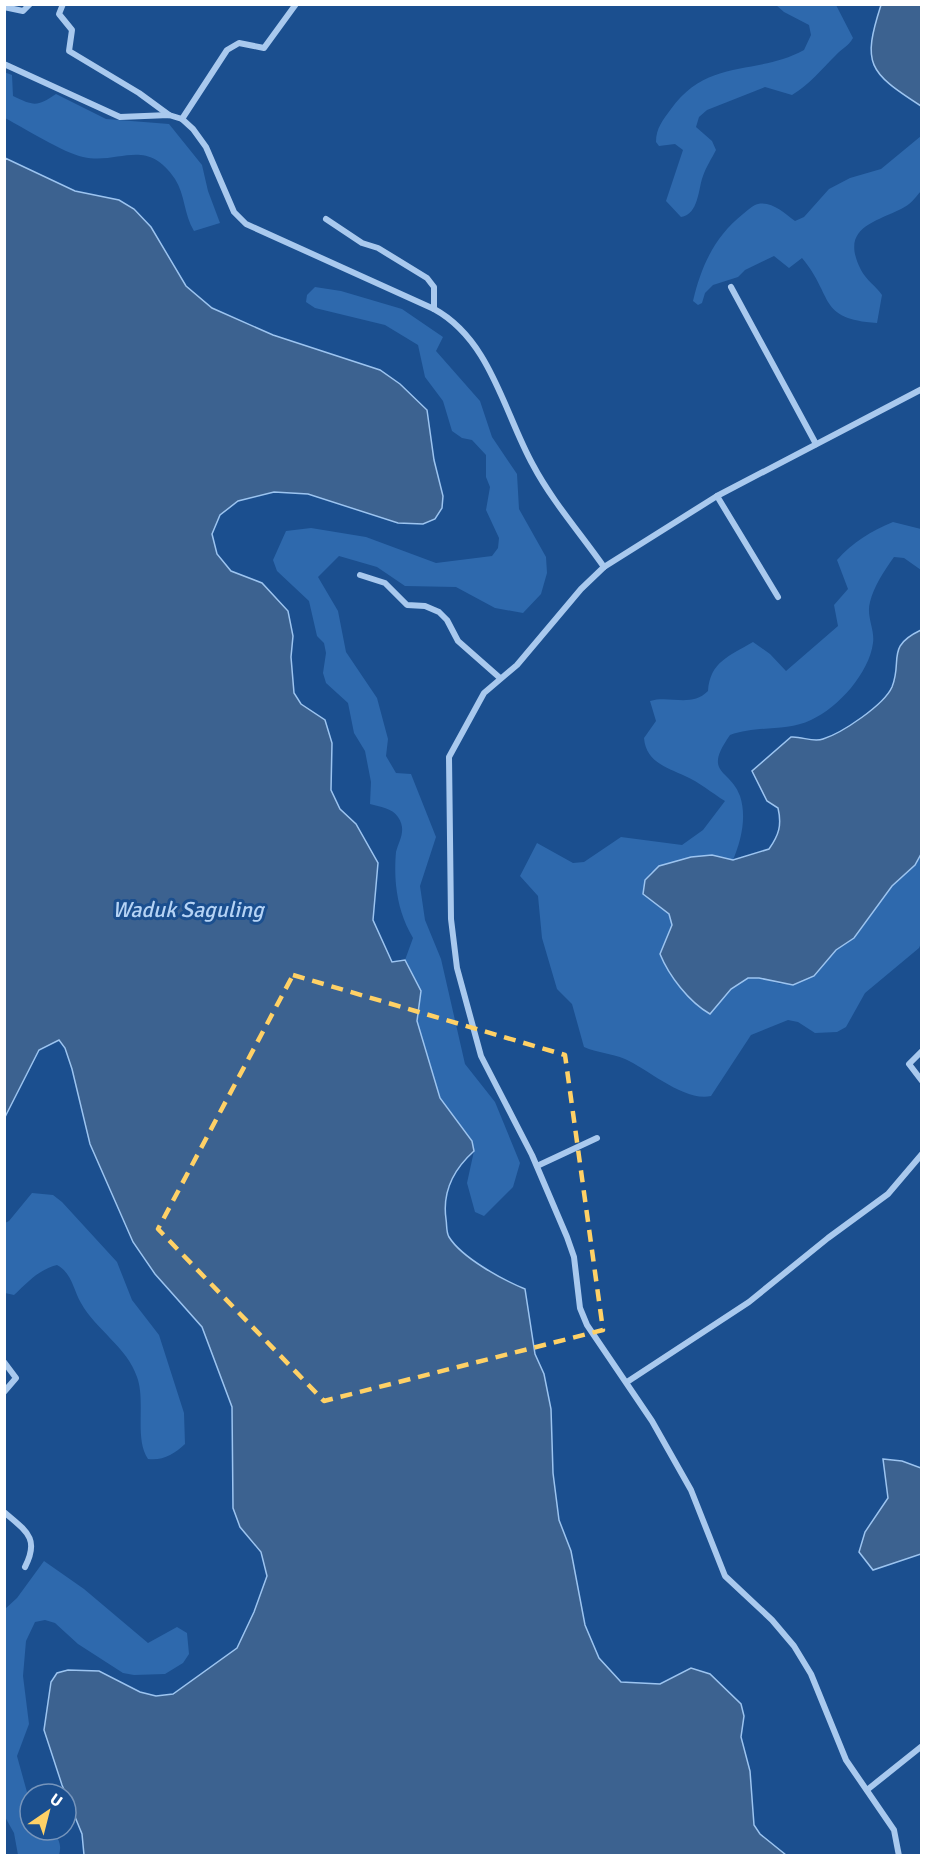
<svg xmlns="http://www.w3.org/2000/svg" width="926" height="1860" font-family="Signika,sans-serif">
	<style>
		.green { fill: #2e69ad }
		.water { fill: #3c6290; stroke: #9cc4f0; stroke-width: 1.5 }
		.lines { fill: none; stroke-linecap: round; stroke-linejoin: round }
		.street { stroke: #a9c9ee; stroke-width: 6 }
		.marked { fill: none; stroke: #ffd166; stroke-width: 4.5; stroke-dasharray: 12 8; stroke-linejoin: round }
		.labels { text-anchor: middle; stroke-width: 6; stroke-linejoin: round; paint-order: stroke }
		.water-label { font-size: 22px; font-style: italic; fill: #b5d3f5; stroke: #1b4f8f }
	</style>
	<rect width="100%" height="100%" fill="#1b4f8f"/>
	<g class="green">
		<path d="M776 5H836L853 38C848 47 842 48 836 55 821 70 810 84 792 95L765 87 707 110 699 117 696 127 712 141 716 150C712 158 706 167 703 176 698 189 699 214 681 217L666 201 683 150 675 144 659 146 656 142C656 128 663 120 671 109 708 57 757 76 804 50L811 35 809 25 784 12Z"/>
		<path d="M4 72 12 75 13 96C34 106 37 107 56 94L106 119 169 124 202 165 208 191 220 223 194 231C184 215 185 194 175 179 146 136 120 165 83 157 64 153 24 128 5 118Z"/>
		<path d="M921 136V191C915 198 910 205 901 209 872 223 840 229 861 270 866 280 876 286 882 295L877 323C817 319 834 296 802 258L789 268 774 256 745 270 738 277 713 285 705 293 702 303 698 305 693 301C701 267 714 237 743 214 747 211 753 205 758 204 772 201 784 213 795 221L804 217 829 189 850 178 881 169Z"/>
		<path d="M315 287 341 291 402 309 443 337 436 351 480 401 492 437 517 474 519 509 546 557 547 573 541 594 523 613 495 608 456 587 405 586 377 567 339 556 318 577 338 611 346 652 377 698 388 739 386 756 396 773 411 774 436 837 420 886 425 920 441 959 465 1064 495 1102 520 1163 513 1187 484 1216 475 1212 467 1183 474 1151 472 1141 440 1098 417 1021 421 991 405 960 413 938C403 921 398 904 396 885 395 875 395 862 396 852 399 840 407 830 398 817 392 808 380 807 370 804L371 782 365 751 354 733 348 703 326 683 323 673 326 653 324 643 317 636 309 601 277 571 273 560 286 531 311 528 366 537 436 563 492 556 498 548 499 538 486 510 490 487 486 477V455L472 440 462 438 452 431 443 401 425 377 418 345 385 325 315 308 306 302 307 295Z"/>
		<path d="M893 522 921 529V570L904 558 894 557C884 571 874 586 870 602 866 617 875 629 873 643 869 673 839 707 811 720 786 732 756 725 730 735 702 775 730 768 740 796 747 817 741 841 733 860L712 855 651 872 645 881 644 894 669 914 672 925 660 953 710 1014 731 989 748 978H759L781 984 814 976 836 950 854 938 892 886 915 865 921 854 922 941 919 948 865 993 846 1027 837 1032 815 1033 798 1022 788 1020 751 1035 711 1096C684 1102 648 1069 625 1059 611 1053 597 1053 584 1047L572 1004 557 989 542 938 538 896 520 876 537 843 573 863 584 862 621 837 682 845 703 830 725 801C712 793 699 782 685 776 666 767 646 762 644 738L656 721 650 701C670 695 691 708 708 691 710 662 729 656 753 642L770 654 786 671 838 626 834 605 848 589 837 560C853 542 871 531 893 522Z"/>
		<path d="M32 1193 53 1195 62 1202 117 1262 132 1300 159 1335 184 1413 185 1444C174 1454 163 1461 148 1459 134 1439 146 1401 137 1377 127 1347 96 1330 81 1303 73 1289 72 1273 57 1265 38 1270 28 1282 14 1295L5 1293V1223L9 1221Z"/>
		<path d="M44 1561 84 1589 148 1643 177 1627 187 1633 189 1654 183 1663 165 1674 134 1675 123 1673 78 1644 55 1623 45 1620 35 1622 26 1641 23 1676 29 1724 17 1756 30 1803V1830H51C59 1838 62 1845 59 1855H18L14 1833 5 1817V1609L17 1598Z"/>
	</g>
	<g class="water">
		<path d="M881 5H921V106C868 72 862 64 881 5Z"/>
		<path d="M5 158 75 191 119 200 134 209 151 227 186 286 212 308 273 335 380 370 400 384 427 410 434 460 443 496 442 508 435 519 423 524 398 523 308 494 274 492 238 501 220 515 212 534 217 554 231 571 262 583 288 611 293 636 291 657 294 693 301 704 325 720 332 743 331 790 340 809 356 824 378 863 373 920 392 962 405 960 421 991 417 1021 440 1098 472 1141 474 1151C454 1169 442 1191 446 1219 447 1225 446 1232 449 1237 462 1258 503 1280 525 1289L535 1354 544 1374 551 1409 553 1473 559 1520 571 1551 585 1625 599 1658 621 1682 660 1684 691 1668 710 1674 741 1704 744 1716 741 1737 750 1771 754 1825 760 1834 786 1855H84L82 1834 62 1785 44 1730 51 1682 57 1673 68 1670 99 1671 140 1692 156 1696 173 1694 237 1648 254 1612 267 1576 261 1552 240 1527 233 1508 232 1407 202 1327 155 1274 133 1242 90 1144 72 1069 65 1048 59 1040 39 1050 5 1117Z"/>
		<path d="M921 630V854L915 865 892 886 854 938 836 950 814 976 793 985 759 978H748L731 989 710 1014C689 1002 669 976 660 954L672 925 669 914 643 894 645 880 659 866 691 857 712 855 733 860 769 849C779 835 782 825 778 808L767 801 752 771 791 737C802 736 813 743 823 739 842 733 884 705 892 687 903 660 885 647 921 630Z"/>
		<polygon points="883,1459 902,1461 921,1468 921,1554 873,1570 859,1552 865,1532 888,1498"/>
	</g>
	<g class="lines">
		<g class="street">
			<polyline points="63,4 59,14 72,30 69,51 139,93 169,115"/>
			<polyline points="4,7 23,11 30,4"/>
			<path d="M4 64 120 117 169 115 182 119 193 129 206 147 234 212 246 224 434 309C491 340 504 413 533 465 552 501 581 534 604 567"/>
			<polyline points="182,119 227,50 239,43 264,48 296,4"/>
			<polyline points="326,219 362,243 378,248 427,278 434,287 434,309"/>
			<polyline points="731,287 816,444"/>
			<polyline points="717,496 778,597"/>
			<polyline points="360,575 385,583 407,605 425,606 439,612 447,620 458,641 500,678"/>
			<polyline points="922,1051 909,1064 922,1081"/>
			<polyline points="537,1166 597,1138"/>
			<polyline points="4,1362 16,1378 4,1392"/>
			<polyline points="627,1382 749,1302 828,1238 888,1194 922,1154"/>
			<path d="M4 1512C26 1531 40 1538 25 1567"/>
			<polyline points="867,1790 922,1746"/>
			<polyline points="899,1856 894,1830 846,1760 811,1674 794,1646 772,1620 725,1576 691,1490 652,1421 587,1325 580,1308 574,1257 567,1237 532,1155 481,1056 457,968 451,919 449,757 484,693 517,665 581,589 604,567 717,496 922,389"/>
		</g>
	</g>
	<path class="marked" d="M293 975 565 1055 603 1330 324 1401 158 1229Z"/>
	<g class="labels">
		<g class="water-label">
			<text x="188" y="917">Waduk Saguling</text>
		</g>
	</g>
	<rect width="926" height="1860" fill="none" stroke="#ffffff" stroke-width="12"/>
	<g transform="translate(48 1812) rotate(35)"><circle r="28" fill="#1b4f8f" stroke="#7695bc" stroke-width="1.5"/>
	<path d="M0-4.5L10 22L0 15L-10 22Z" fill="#ffd166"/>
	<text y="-9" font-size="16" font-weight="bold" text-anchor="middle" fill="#ffffff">U</text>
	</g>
</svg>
